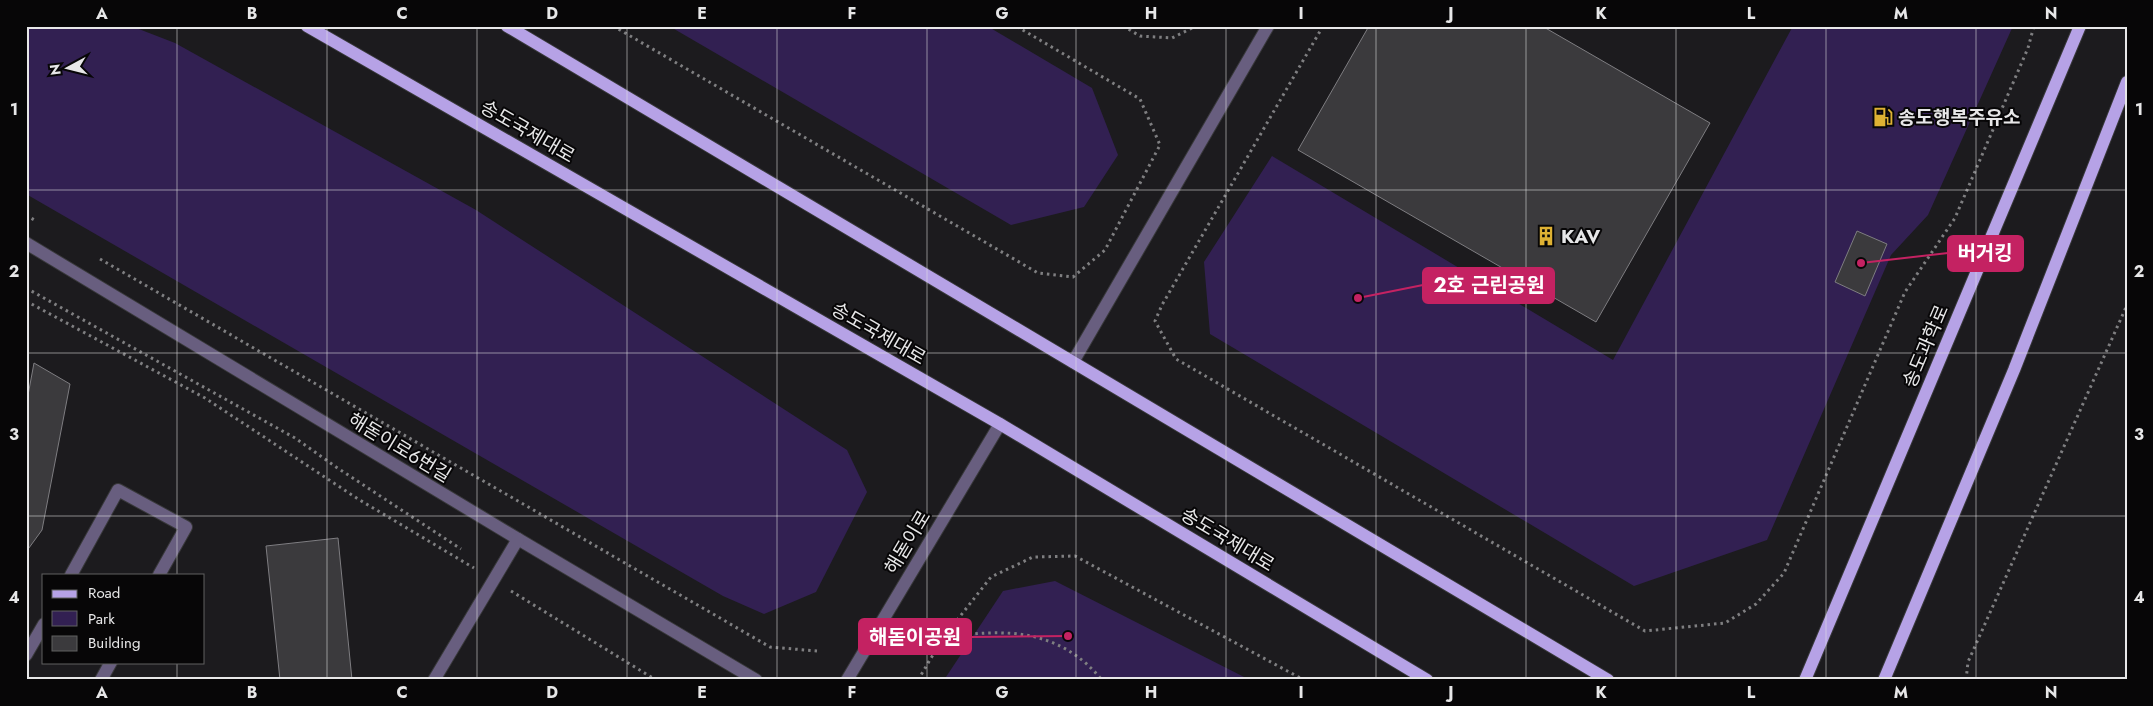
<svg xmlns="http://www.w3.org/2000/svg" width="2153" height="706" font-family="Jost,'Noto Sans KR',sans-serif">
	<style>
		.green { fill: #322052 }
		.building { fill: #3b3a3d; stroke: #7e7d81 }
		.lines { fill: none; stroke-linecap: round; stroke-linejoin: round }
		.minor-casing { stroke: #38383a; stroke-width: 14 }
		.major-casing { stroke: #38383a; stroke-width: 14 }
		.path { stroke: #7f7f81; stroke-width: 3; stroke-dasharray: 2.5 4; stroke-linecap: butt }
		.minor { stroke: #685e7f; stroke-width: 12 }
		.major { stroke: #b6a2e6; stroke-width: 12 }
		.grid { fill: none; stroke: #e7e7e8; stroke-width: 1; stroke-opacity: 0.55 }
		.labels { text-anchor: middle; stroke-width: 4; stroke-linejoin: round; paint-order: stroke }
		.poi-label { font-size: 19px; font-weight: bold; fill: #e7e7e8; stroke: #070607; text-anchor: start }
		.street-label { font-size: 19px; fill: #e7e7e8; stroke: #070607 }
		.leader { fill: none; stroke: #c42262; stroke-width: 2 }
		.callout-dot { fill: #c42262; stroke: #070607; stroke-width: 2 }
		.callout { fill: #c42262; stroke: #c42262; stroke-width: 2 }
		.callout-label { font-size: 20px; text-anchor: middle; font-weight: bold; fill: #fff }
		.neatline { fill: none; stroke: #e7e7e8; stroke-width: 2 }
		.grid-label { font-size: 16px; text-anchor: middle; font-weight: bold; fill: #e7e7e8 }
	</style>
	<rect width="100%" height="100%" fill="#1c1b1e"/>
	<g class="green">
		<polygon points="26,26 131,26 175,43 476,210 847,450 867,492 816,592 764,614 723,596 26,194"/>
		<polygon points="669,26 987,26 1092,88 1118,155 1084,207 1011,225"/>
		<polygon points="1793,26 2013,26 1928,215 1891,255 1767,540 1634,586 1210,334 1204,262 1272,156 1613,360"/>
		<polygon points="1055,581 1250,680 944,680 1003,591"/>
	</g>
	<g class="building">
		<polygon points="1369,26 1542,26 1710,123 1596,322 1298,150"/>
		<polygon points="1857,231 1887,244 1865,296 1835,282"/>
		<polygon points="34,363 70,384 42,530 26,552 26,406"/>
		<polygon points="338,538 352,680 280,680 266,546"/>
	</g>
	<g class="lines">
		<defs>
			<g id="minor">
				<polyline points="26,243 518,539 756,680"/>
				<polyline points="1073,362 1268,26"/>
				<polyline points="71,575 118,490 186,527 159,575"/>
				<polyline points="26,655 44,624"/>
				<polyline points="101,680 111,662"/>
				<polyline points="434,680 518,539"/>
				<polyline points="847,680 1000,424"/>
			</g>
			<g id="major">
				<polyline points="307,26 1000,424 1427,680"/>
				<polyline points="507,26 1608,680"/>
				<polyline points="1805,680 2080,26"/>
				<polyline points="1884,680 2014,370 2127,82"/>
			</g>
		</defs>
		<use href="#minor" class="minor-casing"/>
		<use href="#major" class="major-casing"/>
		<g class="path">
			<polyline points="613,26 1038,273 1073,277 1105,250 1160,145 1140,99 1016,26"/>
			<polyline points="1123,26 1140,36 1172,38 1196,26"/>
			<polyline points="1323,26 1162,305 1155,321 1176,359 1645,631 1725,623 1756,604 1784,573 1905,292 1955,218 2028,48 2034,26"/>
			<polyline points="26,215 36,221"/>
			<polyline points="100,259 770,647 817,651"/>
			<polyline points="26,288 295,438 336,467 461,549"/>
			<polyline points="26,301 205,398 358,499 474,568"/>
			<polyline points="511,591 656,680"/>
			<path d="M943 638C1004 628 1059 628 1102 680"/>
			<polyline points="918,680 943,638 991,577 1033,557 1075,556 1304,680"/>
			<polyline points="1966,680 1968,662 2127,305"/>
		</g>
		<use href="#minor" class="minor"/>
		<use href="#major" class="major"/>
	</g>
	<path class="grid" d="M177 26V575M327 26V680M477 26V680M627 26V680M777 26V680M927 26V680M1076 26V680M1226 26V680M1376 26V680M1526 26V680M1676 26V680M1826 26V680M1976 26V680M26 190H2127M26 353H2127M26 516H2127M177 662V680"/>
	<defs>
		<symbol id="fuel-bare" viewBox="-9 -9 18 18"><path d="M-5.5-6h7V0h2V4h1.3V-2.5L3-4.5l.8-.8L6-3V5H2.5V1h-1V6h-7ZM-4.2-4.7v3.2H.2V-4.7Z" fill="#deb133" stroke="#070607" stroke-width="2.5" paint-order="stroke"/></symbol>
		<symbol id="building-bare" viewBox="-9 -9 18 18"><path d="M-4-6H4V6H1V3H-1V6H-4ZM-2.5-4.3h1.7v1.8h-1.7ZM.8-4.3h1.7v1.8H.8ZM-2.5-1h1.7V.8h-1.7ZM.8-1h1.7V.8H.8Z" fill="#deb133" stroke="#070607" stroke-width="2.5" paint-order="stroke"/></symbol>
	</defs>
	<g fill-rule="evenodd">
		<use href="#fuel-bare" x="1869" y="103" width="28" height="28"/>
		<use href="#building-bare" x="1532" y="222" width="28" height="28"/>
	</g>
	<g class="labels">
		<g class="poi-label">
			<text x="1898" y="124">송도행복주유소</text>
			<text x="1561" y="243">KAV</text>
		</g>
		<g class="street-label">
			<text transform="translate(528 131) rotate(30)" y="7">송도국제대로</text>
			<text transform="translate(879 333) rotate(30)" y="7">송도국제대로</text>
			<text transform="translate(1925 346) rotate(-67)" y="7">송도과학로</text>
			<text transform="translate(400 447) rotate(31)" y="7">해돋이로6번길</text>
			<text transform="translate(1228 539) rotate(31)" y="7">송도국제대로</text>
			<text transform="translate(907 542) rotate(-59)" y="7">해돋이로</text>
		</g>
	</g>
	<path class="leader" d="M1861 263L1948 253M1358 298L1423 285M1068 636L971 637"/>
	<g class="callout-dot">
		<circle cx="1861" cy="263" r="5"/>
		<circle cx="1358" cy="298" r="5"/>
		<circle cx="1068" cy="636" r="5"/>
	</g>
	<g class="callout">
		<rect x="1948" y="236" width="75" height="35" rx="5"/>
		<rect x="1423" y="268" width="131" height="35" rx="5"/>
		<rect x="859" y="619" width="112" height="35" rx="5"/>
	</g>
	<g class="callout-label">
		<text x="1985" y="260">버거킹</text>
		<text x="1489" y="292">2호 근린공원</text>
		<text x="915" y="644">해돋이공원</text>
	</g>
	<rect width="2153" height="706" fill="none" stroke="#070607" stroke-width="55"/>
	<rect x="42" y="574" width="162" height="90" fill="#070607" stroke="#616061"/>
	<rect x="52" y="590" width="25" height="8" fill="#b6a2e6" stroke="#616061"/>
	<text x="88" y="598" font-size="15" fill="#e7e7e8">Road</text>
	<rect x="52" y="611" width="25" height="15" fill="#322052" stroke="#616061"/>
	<text x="88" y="624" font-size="15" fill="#e7e7e8">Park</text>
	<rect x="52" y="636" width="25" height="15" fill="#3b3a3d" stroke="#616061"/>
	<text x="88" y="648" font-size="15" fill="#e7e7e8">Building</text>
	<g transform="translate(68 68) rotate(263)" stroke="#070607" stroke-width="4" paint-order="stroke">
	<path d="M0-4L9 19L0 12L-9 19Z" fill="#e7e7e8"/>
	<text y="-8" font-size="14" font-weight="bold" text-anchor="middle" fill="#e7e7e8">N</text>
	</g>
	<rect x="28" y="28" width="2098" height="650" class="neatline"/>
	<g class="grid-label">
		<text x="102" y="19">A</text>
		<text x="252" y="19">B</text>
		<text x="402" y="19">C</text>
		<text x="552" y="19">D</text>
		<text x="702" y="19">E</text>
		<text x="852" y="19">F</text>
		<text x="1002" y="19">G</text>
		<text x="1151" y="19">H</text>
		<text x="1301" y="19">I</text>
		<text x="1451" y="19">J</text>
		<text x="1601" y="19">K</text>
		<text x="1751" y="19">L</text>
		<text x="1901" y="19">M</text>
		<text x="2051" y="19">N</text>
		<text x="14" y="115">1</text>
		<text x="2139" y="115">1</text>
		<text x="14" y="277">2</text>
		<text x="2139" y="277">2</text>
		<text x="14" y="440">3</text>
		<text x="2139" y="440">3</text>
		<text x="14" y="603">4</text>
		<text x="2139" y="603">4</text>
		<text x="102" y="698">A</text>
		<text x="252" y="698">B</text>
		<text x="402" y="698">C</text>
		<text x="552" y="698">D</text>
		<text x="702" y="698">E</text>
		<text x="852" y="698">F</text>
		<text x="1002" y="698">G</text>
		<text x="1151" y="698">H</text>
		<text x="1301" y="698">I</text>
		<text x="1451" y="698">J</text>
		<text x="1601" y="698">K</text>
		<text x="1751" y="698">L</text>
		<text x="1901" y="698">M</text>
		<text x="2051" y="698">N</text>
	</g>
</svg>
